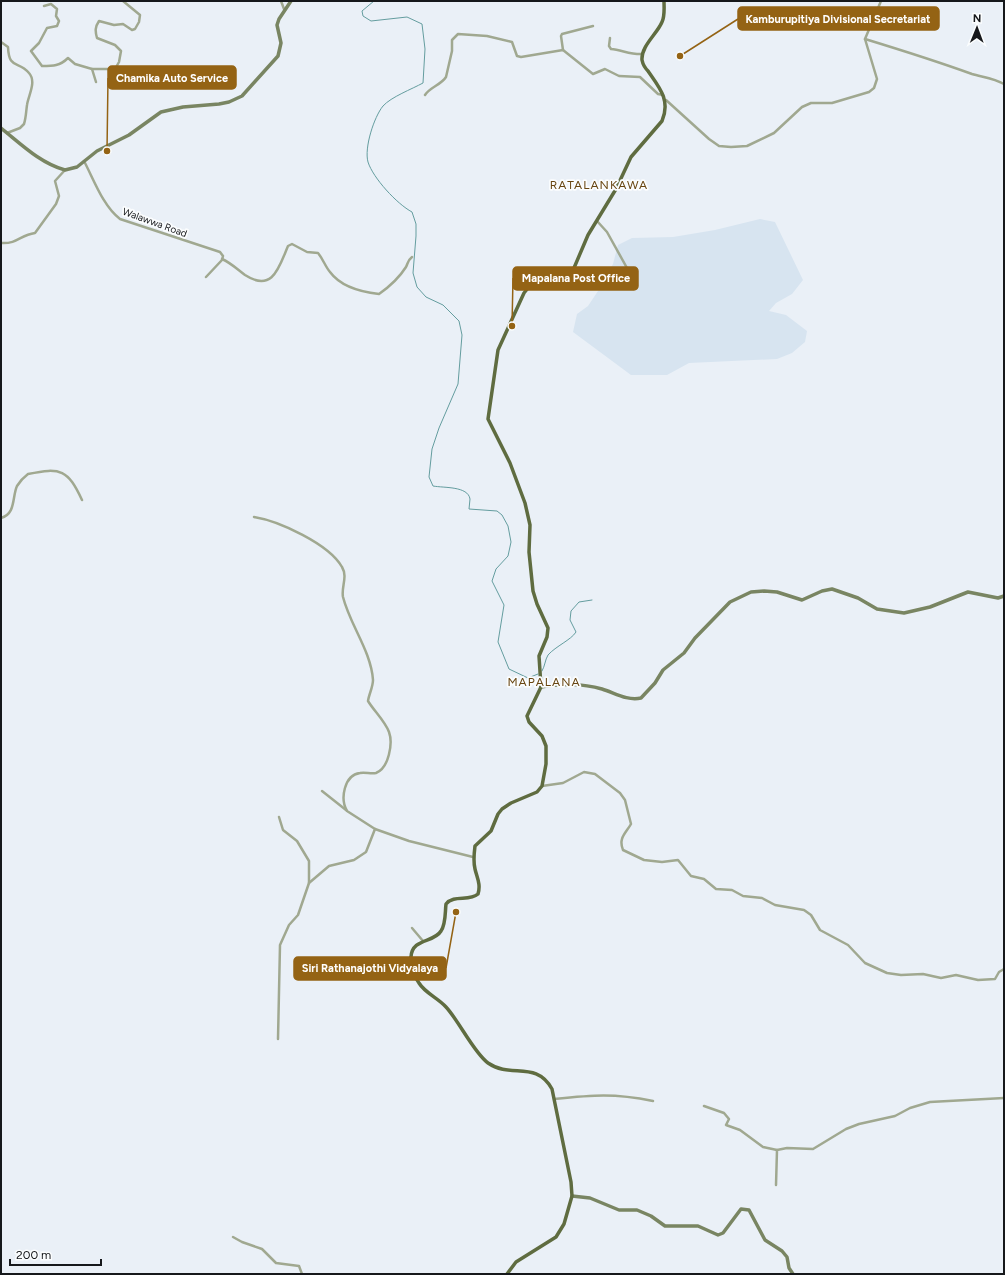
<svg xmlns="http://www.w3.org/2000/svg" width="1005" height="1275" font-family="Figtree,sans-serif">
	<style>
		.built { fill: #d7e4f0 }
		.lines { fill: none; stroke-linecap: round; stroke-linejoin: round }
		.stream { stroke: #649d9f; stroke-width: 1 }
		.street { stroke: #a0a890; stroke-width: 2.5 }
		.secondary { stroke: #798562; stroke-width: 3.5 }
		.primary { stroke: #5f6c40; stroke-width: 3.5 }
		.labels { text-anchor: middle; stroke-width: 3.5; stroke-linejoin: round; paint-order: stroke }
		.street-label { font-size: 10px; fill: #16181b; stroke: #fbfdfe }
		.quarter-label { font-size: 12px; letter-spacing: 1px; fill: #684612; stroke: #fbfdfe }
		.leader { fill: none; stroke: #946314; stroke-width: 1.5 }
		.callout-dot { fill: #946314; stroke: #fbfdfe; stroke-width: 1.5 }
		.callout { fill: #946314; stroke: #946314; stroke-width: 1.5 }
		.callout-label { font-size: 11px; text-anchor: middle; font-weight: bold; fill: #fff }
	</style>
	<rect width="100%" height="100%" fill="#eaf0f7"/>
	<polygon class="built" points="760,219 775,222 803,280 792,294 776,303 769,311 786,315 807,331 805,342 792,353 777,359 689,363 667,375 631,375 573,332 577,314 588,306 600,288 613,264 618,245 632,238 673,237 715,230"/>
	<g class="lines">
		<g class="stream">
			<path d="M374 1 362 11 363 16 371 21 407 17 422 24 425 49 423 83C412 89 391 97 383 106 374 117 364 148 368 162 373 178 397 204 412 212L416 224V236L413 273 417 287 426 297 443 305 459 321 462 335 458 384 439 428 432 449 429 477 433 486C444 488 468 486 470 499 470 502 469 506 469 509L497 511 502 515 508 526 511 542 508 556 496 569 492 581 504 605 498 642 509 669 528 678 538 674"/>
			<path d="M542 671C545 666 545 660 548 655 556 646 571 640 576 632L570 620 571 611 579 602 592 600"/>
		</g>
		<g class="street">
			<polyline points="281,1 284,9"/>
			<path d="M44 6 51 4 57 9 56 16 59 21 57 26 47 28 39 43 31 51 42 66C53 66 60 66 68 58L75 64 92 69H115L119 62 121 51 115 45 97 38C95 31 95 27 99 21L114 25 123 24 132 30 135 29 139 22 140 15 123 1"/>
			<path d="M610 38 609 46 611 49C622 50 631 55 643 54"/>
			<path d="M865 39C901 50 936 61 972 74 982 77 994 78 1004 84"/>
			<path d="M1 42 8 47C9 70 18 60 29 73 37 82 28 96 27 105 26 112 26 118 24 124L20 128 7 133"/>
			<polyline points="563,50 561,36 562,34 593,26"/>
			<polyline points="92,69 96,82"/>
			<path d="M425 95C430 87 441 85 446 77L452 51V40L458 34 487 36 512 42 517 56 521 57 563 50 593 74 605 69 619 76 640 77 658 94 663 95"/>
			<polyline points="666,100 709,139 719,146 731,147 747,146 774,133 802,107 811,103 832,103 869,92 874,88 877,79 865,39 881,1"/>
			<path d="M84 161C94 180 103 206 120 219L220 252 223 256 222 260 206 277"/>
			<polyline points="597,221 607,232 627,268"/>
			<path d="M1 243C18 244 20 235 35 233L56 204 59 196 55 181 65 170"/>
			<path d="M222 259C231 263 237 269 245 275 273 293 279 267 288 246L292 244 307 252 318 253C323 259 325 266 330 272 341 287 361 292 379 294 389 287 399 278 406 267 408 263 408 260 412 257"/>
			<path d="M254 517C279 521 329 544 342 567 348 577 341 587 343 597 350 625 371 651 373 680 373 687 369 694 368 701 374 711 385 721 389 732 393 743 389 768 376 773 371 774 365 772 360 773 344 775 340 799 347 811L375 829 409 841 473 857"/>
			<path d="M1 518C16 514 12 497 17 486 20 481 24 477 28 474 61 467 68 470 82 500"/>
			<path d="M542 786 563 783 584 772 595 774 620 793 625 800 631 824C626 833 618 838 623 850L644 860 662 862 678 860 691 876 704 879 716 889 732 890 743 896 762 898 775 905 804 910 811 915 820 930 848 945 865 963 887 973 901 975 923 974 941 978 956 975 978 980 995 979 999 972 1004 969"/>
			<polyline points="322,791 346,810"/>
			<polyline points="279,817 283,830 297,841 309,861 309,883"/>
			<polyline points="412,928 423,941"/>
			<polyline points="278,1039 280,945 289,925 298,915 309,883 329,866 354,860 366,852 375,829"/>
			<path d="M554 1099C593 1095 614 1093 653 1101"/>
			<polyline points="704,1106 724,1113 729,1119 726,1125 740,1130 763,1147 777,1150"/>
			<polyline points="776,1185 777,1150 787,1148 813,1149 846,1129 859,1124 895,1116 910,1108 930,1102 1004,1098"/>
			<polyline points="233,1237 242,1242 262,1249 276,1263 299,1266 302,1274"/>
		</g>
		<g class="secondary">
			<path d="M1 128C21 144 40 163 65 170L77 167 97 151 129 135 161 112 183 107 219 104 229 102 242 96 278 56 281 43 277 25 279 19 291 1"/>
			<path d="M541 687C562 684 581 683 602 689 615 693 627 701 641 698L655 683 663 670 684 653 695 638 730 602 751 592 764 591 777 592 802 600 822 591 832 589 858 598 877 609 904 613 930 607 968 592 998 598 1004 596"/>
			<polyline points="572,1196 590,1198 619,1210 637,1210 651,1216 665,1226 698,1226 718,1235 723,1233 741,1209 749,1210 765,1240 782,1251 787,1257 789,1268 793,1274"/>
		</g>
		<path class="primary" d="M507 1274 516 1262 556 1237 564 1224 572 1196 571 1182 552 1089C536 1060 511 1079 488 1063 474 1053 459 1021 446 1007 438 998 425 993 419 983 414 976 410 966 411 957 412 938 434 943 441 931 446 924 445 912 446 904 454 894 469 902 478 894 481 884 477 878 475 869 473 861 474 854 475 846L491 831 498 814 502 809 511 803 537 792 542 786 546 764V746L542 736 529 722 527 716 541 687 539 656 547 637 548 628 537 604 533 591 529 552 530 525 525 503 510 463 488 419 498 350 524 293 532 283 560 281 571 275 588 235 616 189 631 157 662 121C671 100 659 87 648 71 645 68 643 65 642 60 641 46 657 34 662 22 665 16 664 8 664 1"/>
	</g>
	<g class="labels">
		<g class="street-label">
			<text transform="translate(155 222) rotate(20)" y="4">Walawwa Road</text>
		</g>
		<g class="quarter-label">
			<text x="599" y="189">RATALANKAWA</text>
			<text x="544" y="686">MAPALANA</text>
		</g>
	</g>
	<path class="leader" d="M680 56L738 19M107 151L108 78M512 326L513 278M456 912L446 968"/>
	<g class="callout-dot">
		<circle cx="680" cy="56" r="4"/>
		<circle cx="107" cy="151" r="4"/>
		<circle cx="512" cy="326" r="4"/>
		<circle cx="456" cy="912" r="4"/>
	</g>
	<g class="callout">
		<rect x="738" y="7" width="201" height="23" rx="4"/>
		<rect x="108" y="66" width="128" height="23" rx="4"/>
		<rect x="513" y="267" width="125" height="23" rx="4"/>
		<rect x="294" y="957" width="152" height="23" rx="4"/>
	</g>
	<g class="callout-label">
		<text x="838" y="23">Kamburupitiya Divisional Secretariat</text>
		<text x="172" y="82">Chamika Auto Service</text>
		<text x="576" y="282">Mapalana Post Office</text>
		<text x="370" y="972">Siri Rathanajothi Vidyalaya</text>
	</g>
	<rect width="1005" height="1275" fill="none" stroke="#16181b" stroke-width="4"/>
	<g transform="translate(977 28) rotate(1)" stroke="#fbfdfe" stroke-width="3" paint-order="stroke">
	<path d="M0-3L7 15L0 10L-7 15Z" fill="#16181b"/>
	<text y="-6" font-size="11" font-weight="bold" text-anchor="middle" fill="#16181b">N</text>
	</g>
	<path d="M10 1259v6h91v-6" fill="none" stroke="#16181b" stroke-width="2"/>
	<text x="16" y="1259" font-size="12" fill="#16181b" stroke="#fbfdfe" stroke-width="3" paint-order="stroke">200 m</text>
</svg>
